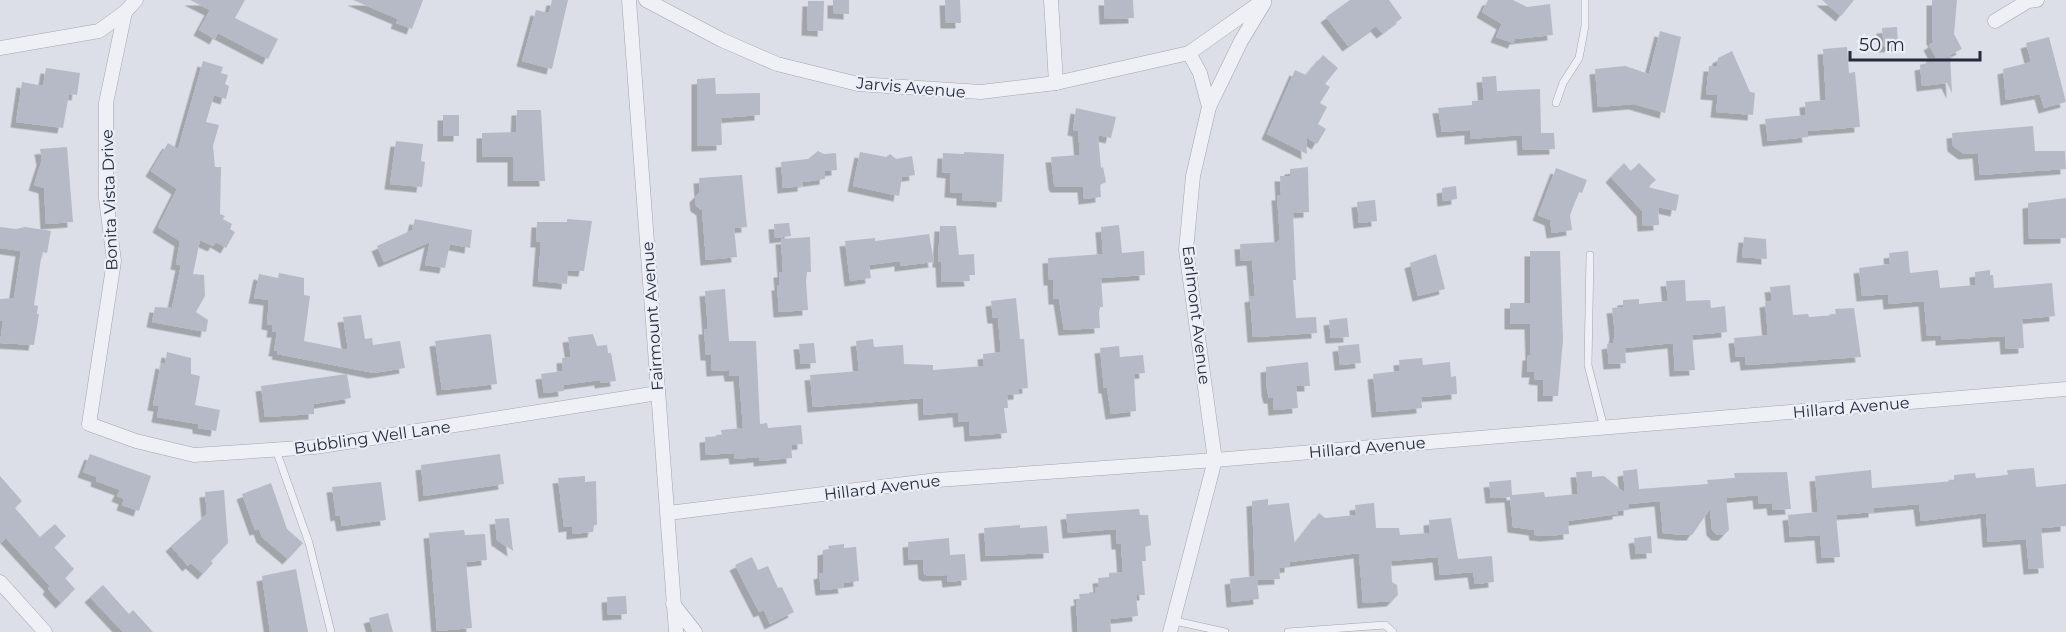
<svg xmlns="http://www.w3.org/2000/svg" width="2066" height="632" font-family="Montserrat,sans-serif">
	<style>
		.building { fill: #b6bac7; filter: url(#shadow) }
		.lines { fill: none; stroke-linecap: round; stroke-linejoin: round }
		.lane-casing { stroke: #a1a5b1; stroke-width: 8 }
		.street-casing { stroke: #a1a5b1; stroke-width: 15 }
		.lane { stroke: #eff0f5; stroke-width: 7 }
		.street { stroke: #eff0f5; stroke-width: 14 }
		.labels { text-anchor: middle; stroke-width: 4.5; stroke-linejoin: round; paint-order: stroke }
		.street-label { font-size: 16px; fill: #252b3e; stroke: #ebeef5 }
	</style>
	<defs>
		<filter id="shadow"><feDropShadow dx="-5.5" dy="5.5" stdDeviation="0" flood-color="#0004"/></filter>
	</defs>
	<rect width="100%" height="100%" fill="#dcdfe7"/>
	<g class="building">
		<polygon points="190,0 245,0 235,18 278,39 268,59 218,33 215,39 199,30 210,10"/>
		<polygon points="353,0 423,0 412,29 396,23 398,19"/>
		<polygon points="552,0 568,0 552,69 522,61 536,10 549,13"/>
		<polygon points="833,0 849,0 849,14 833,13"/>
		<polygon points="945,0 960,0 961,23 946,23"/>
		<polygon points="1104,0 1133,0 1134,18 1105,19"/>
		<polygon points="1350,0 1389,0 1402,18 1382,33 1376,26 1348,46 1326,17"/>
		<polygon points="1488,0 1513,0 1527,7 1550,4 1553,35 1515,39 1513,43 1496,37 1502,24 1482,12"/>
		<polygon points="1822,0 1854,0 1841,16"/>
		<polygon points="1932,0 1957,0 1954,34 1962,49 1950,55 1952,93 1947,83 1922,86 1920,65 1926,64 1926,59 1936,58 1929,45 1934,42 1932,39"/>
		<polygon points="808,1 824,1 823,31 807,30"/>
		<polygon points="1897,27 1898,46 1884,47 1882,28"/>
		<polygon points="1660,31 1681,37 1665,113 1634,104 1598,107 1595,69 1625,66 1649,74"/>
		<polygon points="2049,37 2066,102 2044,108 2040,94 2006,100 2003,69 2031,62 2026,43"/>
		<polygon points="1847,47 1849,73 1855,72 1860,127 1807,131 1808,137 1768,141 1765,119 1806,115 1805,102 1826,100 1823,49"/>
		<polygon points="1732,51 1750,92 1755,93 1753,115 1716,112 1718,95 1706,94 1709,66 1717,66 1718,58"/>
		<polygon points="1323,55 1338,68 1325,84 1330,87 1320,103 1327,107 1318,124 1326,129 1317,144 1306,137 1307,154 1267,134 1295,70 1306,75"/>
		<polygon points="203,61 223,67 221,73 228,75 225,84 229,86 226,99 214,95 206,122 219,125 213,146 215,167 221,167 220,214 225,216 223,219 232,224 230,229 235,232 226,248 216,242 213,246 200,240 193,274 204,275 205,296 196,312 208,320 206,332 152,322 155,307 172,308 181,265 176,264 180,241 158,227 177,189 151,171 168,143 178,149"/>
		<polygon points="46,68 80,73 77,95 69,94 63,128 16,122 22,82 43,86"/>
		<polygon points="1496,76 1497,91 1540,89 1541,133 1554,133 1555,149 1523,150 1522,135 1470,139 1470,130 1442,132 1438,108 1472,105 1472,101 1484,100 1482,77"/>
		<polygon points="715,78 716,94 760,93 760,115 721,118 722,145 697,146 697,79"/>
		<polygon points="1076,108 1116,117 1111,138 1098,135 1101,168 1103,167 1106,182 1100,185 1101,197 1084,199 1083,187 1056,187 1054,184 1051,157 1080,155 1078,131 1073,130"/>
		<polygon points="517,110 541,110 545,181 513,181 513,157 482,157 482,133 516,132"/>
		<rect x="443" y="115" width="16" height="21"/>
		<polygon points="2033,126 2035,151 2065,151 2066,169 1980,175 1978,153 1964,154 1953,146 1952,133"/>
		<polygon points="396,141 423,144 421,161 425,162 422,187 390,184"/>
		<polygon points="67,147 73,222 46,224 44,188 34,185 42,160 40,149"/>
		<polygon points="818,151 824,154 836,153 837,170 825,171 825,179 803,182 803,186 783,188 781,162 808,159"/>
		<polygon points="860,152 886,157 890,154 896,159 912,156 915,175 902,177 899,196 853,186"/>
		<polygon points="964,152 1004,154 1002,202 962,200 962,193 950,192 951,173 942,172 943,153 964,154"/>
		<polygon points="1624,163 1631,171 1639,163 1656,180 1648,187 1679,195 1676,211 1658,207 1659,225 1643,226 1642,211 1611,177"/>
		<polygon points="1308,167 1309,212 1293,213 1296,280 1293,280 1296,318 1316,317 1317,333 1253,337 1250,297 1255,296 1252,260 1241,261 1240,244 1277,242 1280,239 1277,195 1281,195 1280,176 1290,176 1290,169"/>
		<polygon points="1556,168 1587,180 1582,193 1579,192 1570,215 1572,230 1552,233 1550,220 1538,215"/>
		<polygon points="742,175 747,227 734,228 737,257 706,260 702,210 696,206 695,197 700,192 699,178"/>
		<polygon points="1456,186 1457,199 1443,201 1442,188"/>
		<polygon points="2066,198 2066,238 2029,239 2028,203"/>
		<polygon points="1375,200 1377,221 1359,223 1357,202"/>
		<polygon points="415,219 472,230 470,248 450,244 445,268 425,265 430,242 384,262 377,246 412,230"/>
		<polygon points="567,219 592,221 584,271 568,270 567,284 538,281 541,242 536,242 537,222 567,222"/>
		<polygon points="789,223 791,236 775,238 774,224"/>
		<polygon points="1119,225 1122,253 1144,251 1145,275 1101,278 1103,307 1100,307 1099,312 1100,328 1064,330 1059,299 1054,299 1053,280 1049,280 1048,258 1103,254 1101,227"/>
		<polygon points="940,226 956,226 959,255 974,254 975,275 969,275 970,281 942,282 941,262 938,262"/>
		<polygon points="0,227 16,229 25,227 51,231 47,253 42,252 34,305 38,306 37,314 39,314 34,345 0,343 3,321 0,321 0,299 14,298 21,251 0,248"/>
		<polygon points="929,234 934,262 900,266 900,261 869,265 871,278 850,281 845,241 875,238 875,241"/>
		<polygon points="810,237 811,272 807,272 806,281 808,310 779,312 777,285 780,285 779,272 783,272 781,239"/>
		<polygon points="1744,237 1766,239 1767,259 1742,257"/>
		<polygon points="1530,251 1560,251 1563,340 1558,396 1543,396 1543,380 1534,379 1535,372 1527,372 1528,355 1531,355 1530,324 1510,324 1510,303 1530,303"/>
		<polygon points="1908,251 1910,273 1938,270 1940,288 1976,285 1975,272 1990,270 1990,275 1993,275 1994,288 2052,283 2055,316 2022,319 2024,348 2006,349 2005,336 1941,340 1941,335 1927,336 1924,301 1889,304 1888,294 1862,296 1859,268 1890,264 1889,253"/>
		<polygon points="1436,254 1445,289 1418,296 1410,263"/>
		<polygon points="279,273 304,278 304,295 310,296 304,341 348,350 343,317 361,315 365,339 372,338 373,345 400,341 405,368 374,373 277,354 278,351 274,351 277,332 272,332 273,325 267,324 269,300 254,298 259,274 278,278"/>
		<polygon points="1685,280 1686,301 1710,300 1711,308 1725,306 1727,332 1692,335 1695,370 1675,371 1673,343 1625,348 1626,363 1609,364 1607,344 1613,343 1615,334 1612,308 1623,307 1623,300 1639,299 1639,304 1668,301 1666,281"/>
		<polygon points="1790,285 1793,315 1808,314 1809,317 1836,315 1835,309 1854,308 1861,357 1746,365 1745,356 1736,357 1734,338 1768,335 1765,302 1772,301 1770,287"/>
		<polygon points="725,289 729,341 756,341 760,424 767,423 768,428 801,425 803,444 791,445 792,458 759,461 759,457 735,459 734,453 706,455 705,437 722,436 721,430 743,428 739,376 730,376 729,370 712,371 711,355 706,355 704,329 708,329 705,291"/>
		<polygon points="1016,298 1020,339 1024,339 1028,388 1019,389 1019,394 1007,395 1008,408 1004,408 1007,433 970,436 969,421 959,422 958,412 924,415 923,398 813,407 810,375 859,371 856,341 873,339 874,347 903,345 904,364 933,365 933,370 984,366 983,354 1001,352 998,318 993,318 991,301"/>
		<polygon points="1347,318 1349,337 1331,338 1329,320"/>
		<polygon points="489,334 491,335 497,384 442,390 435,341"/>
		<polygon points="593,334 597,346 607,345 608,353 611,353 616,381 600,383 600,380 563,385 564,391 544,393 541,374 563,371 562,358 571,357 568,337"/>
		<polygon points="814,343 816,363 801,364 799,344"/>
		<polygon points="1359,344 1361,363 1340,365 1338,346"/>
		<polygon points="1119,346 1120,357 1143,355 1145,373 1134,374 1136,411 1111,414 1107,388 1104,388 1100,348"/>
		<polygon points="167,352 191,358 191,374 200,376 195,405 220,410 216,431 198,428 198,424 157,417 159,406 153,405 161,363 165,364"/>
		<polygon points="1422,358 1423,365 1450,362 1451,377 1456,376 1457,394 1421,397 1422,408 1377,412 1373,374 1400,371 1399,360"/>
		<polygon points="1308,362 1310,386 1296,386 1298,408 1274,410 1273,398 1269,398 1267,390 1266,367"/>
		<polygon points="347,374 351,398 314,404 314,414 265,417 261,386"/>
		<polygon points="90,454 151,476 139,511 122,505 124,499 117,496 120,490 96,481 97,477 83,472"/>
		<polygon points="500,454 504,484 424,496 421,465"/>
		<polygon points="2034,468 2036,487 2066,484 2066,526 2041,528 2044,568 2029,569 2026,539 1988,542 1986,513 1921,521 1919,504 1874,508 1874,512 1836,515 1840,557 1822,558 1820,535 1790,537 1788,515 1818,512 1815,476 1871,470 1872,488 1954,481 1954,475 1975,473 1976,478 2008,475 2007,470"/>
		<polygon points="1637,469 1639,489 1708,484 1707,480 1735,478 1734,473 1787,472 1791,509 1773,510 1772,503 1759,504 1758,495 1726,498 1729,530 1724,535 1717,535 1712,530 1710,509 1692,535 1683,535 1663,533 1660,501 1629,504 1629,510 1618,511 1618,514 1568,521 1569,534 1546,536 1535,535 1534,530 1513,527 1510,497 1491,498 1489,482 1511,480 1512,495 1544,492 1545,497 1578,494 1576,472 1592,471 1592,477 1604,476 1625,493 1623,471"/>
		<polygon points="0,476 22,501 15,508 40,537 55,524 66,536 54,547 74,569 65,578 75,589 61,603 48,589 50,586 6,538 0,544"/>
		<polygon points="585,476 585,482 596,481 597,525 594,525 593,532 572,534 572,526 564,527 558,478"/>
		<polygon points="381,482 386,520 342,526 340,515 336,516 332,487"/>
		<polygon points="271,483 287,529 303,543 288,559 262,537 259,529 255,530 242,494"/>
		<polygon points="224,490 228,543 211,561 213,563 203,574 191,563 188,566 171,546 207,514 205,492"/>
		<polygon points="1268,499 1268,505 1289,503 1295,544 1319,513 1325,518 1356,515 1355,505 1374,503 1376,528 1399,528 1400,535 1430,533 1429,520 1451,518 1458,559 1492,556 1494,582 1475,584 1473,572 1440,575 1438,557 1391,561 1392,582 1397,585 1398,595 1392,601 1363,603 1359,553 1290,562 1290,567 1279,568 1280,579 1257,580 1259,599 1232,602 1230,579 1255,576 1252,501"/>
		<polygon points="1139,509 1140,515 1148,515 1151,545 1145,547 1146,561 1142,561 1145,595 1136,595 1138,616 1110,619 1111,632 1078,632 1076,601 1080,600 1079,594 1095,593 1095,587 1099,587 1098,578 1109,577 1109,573 1123,572 1121,544 1117,544 1116,529 1068,533 1066,514"/>
		<polygon points="509,518 513,551 497,540 495,519"/>
		<polygon points="1020,525 1020,528 1047,526 1049,553 986,556 984,528"/>
		<polygon points="464,530 465,535 485,534 487,560 466,562 472,628 437,631 429,533"/>
		<polygon points="1651,536 1652,553 1636,554 1634,538"/>
		<polygon points="949,538 950,555 965,554 967,580 948,582 947,575 928,576 924,574 923,559 909,560 908,542"/>
		<polygon points="844,544 844,548 856,547 859,581 843,583 844,588 821,590 819,574 823,573 823,550 829,549 828,546"/>
		<polygon points="752,557 758,570 768,566 778,588 782,587 794,612 770,624 764,610 759,612 735,565"/>
		<polygon points="296,569 308,632 270,632 262,576"/>
		<polygon points="103,585 129,614 133,610 153,632 123,632 90,597"/>
		<polygon points="626,596 627,614 608,615 607,597"/>
		<polygon points="388,613 393,632 373,632 369,618"/>
	</g>
	<g class="lines">
		<defs>
			<g id="lane">
				<polyline points="1556,103 1563,83 1579,58 1585,26 1585,0"/>
				<polyline points="1590,255 1588,365 1604,428"/>
				<polyline points="276,450 309,543 331,632"/>
				<polyline points="1175,621 1225,632"/>
				<polyline points="1288,632 1385,625 1393,632"/>
			</g>
			<g id="street">
				<polyline points="629,0 676,632"/>
				<polyline points="646,0 722,40 777,64 858,84 981,92 1056,83 1189,53"/>
				<polyline points="1051,0 1056,83"/>
				<polyline points="125,12 106,103 106,198 114,261 89,424 136,441 194,455 315,447 658,393"/>
				<polyline points="1995,21 2028,1 2037,0"/>
				<polyline points="0,48 99,31 125,12 136,0"/>
				<polyline points="1209,107 1241,41 1264,3"/>
				<polyline points="668,513 937,480 1215,460 2066,389"/>
				<polyline points="0,582 45,632"/>
				<polyline points="673,604 695,632"/>
				<polyline points="1170,632 1215,460 1186,250 1193,176 1209,107 1200,73 1189,53 1264,0"/>
			</g>
		</defs>
		<use href="#lane" class="lane-casing"/>
		<use href="#street" class="street-casing"/>
		<use href="#lane" class="lane"/>
		<use href="#street" class="street"/>
	</g>
	<g class="labels">
		<g class="street-label">
			<text transform="translate(911 87) rotate(5)" y="6">Jarvis Avenue</text>
			<text transform="translate(109 200) rotate(-92)" y="6">Bonita Vista Drive</text>
			<text transform="translate(1197 315) rotate(83)" y="6">Earlmont Avenue</text>
			<text transform="translate(652 316) rotate(-94)" y="6">Fairmount Avenue</text>
			<text transform="translate(1851 407) rotate(-5)" y="6">Hillard Avenue</text>
			<text transform="translate(372 437) rotate(-8)" y="6">Bubbling Well Lane</text>
			<text transform="translate(1367 447) rotate(-5)" y="6">Hillard Avenue</text>
			<text transform="translate(882 487) rotate(-7)" y="6">Hillard Avenue</text>
		</g>
	</g>
	<path d="M1850 51v9h130v-9" fill="none" stroke="#252b3e" stroke-width="3"/>
	<text x="1859" y="51" font-size="18" fill="#252b3e" stroke="#ebeef5" stroke-width="4.5" paint-order="stroke">50 m</text>
</svg>
